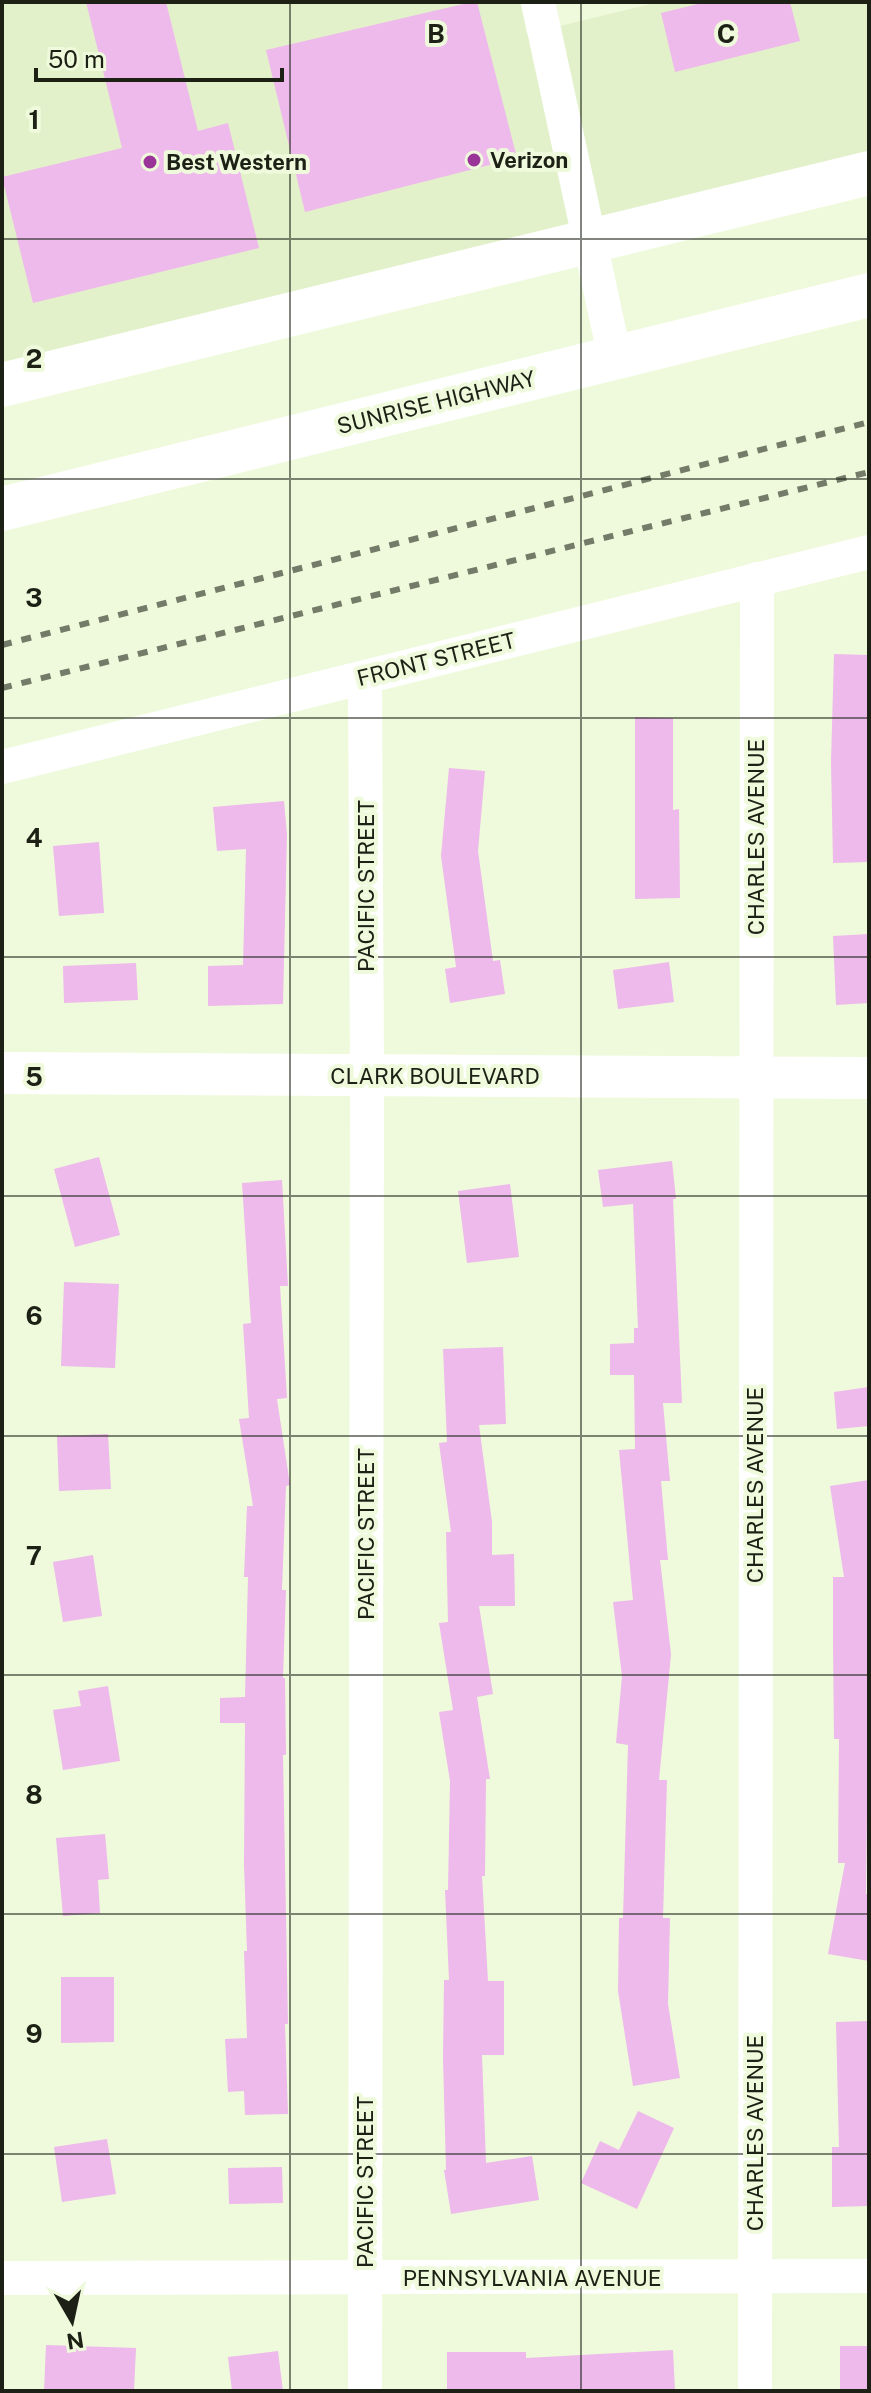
<svg xmlns="http://www.w3.org/2000/svg" width="871" height="2393" font-family="'Public Sans',sans-serif">
	<style>
		.built { fill: #e3f1cb }
		.building { fill: #eeb9eb }
		.lines { fill: none; stroke-linecap: round; stroke-linejoin: round }
		.minor { stroke: #fff; stroke-width: 34 }
		.tertiary { stroke: #fff; stroke-width: 42 }
		.trunk { stroke: #fff; stroke-width: 44 }
		.rail { stroke: #747b68; stroke-width: 6; stroke-dasharray: 10 10; stroke-linecap: butt }
		.grid { fill: none; stroke: #1c2015; stroke-width: 2; stroke-opacity: 0.55 }
		.poi-dot { fill: #9a3499; stroke: #eefadb; stroke-width: 3 }
		.labels { text-anchor: middle; stroke-width: 8; stroke-linejoin: round; paint-order: stroke }
		.poi-label { font-size: 22px; font-weight: bold; fill: #1c2015; stroke: #eefadb; text-anchor: start }
		.street-label { font-size: 22px; fill: #1c2015; stroke: #eefadb }
		.grid-label { font-size: 26px; text-anchor: middle; font-weight: bold; fill: #1c2015; stroke: #eefadb; stroke-width: 8; stroke-linejoin: round; paint-order: stroke }
	</style>
	<rect width="100%" height="100%" fill="#eefadb"/>
	<polygon class="built" points="2,2 520,2 527,34 659,2 869,2 869,155 2,365"/>
	<g class="building">
		<polygon points="86,2 166,2 198,131 228,123 259,248 33,303 2,177 122,148"/>
		<polygon points="472,2 477,2 517,158 305,212 266,50"/>
		<polygon points="706,2 790,2 800,41 675,72 661,13"/>
		<polygon points="834,654 869,655 869,862 833,863 831,762"/>
		<polygon points="635,717 673,718 673,810 679,809 680,898 635,899"/>
		<polygon points="449,768 485,771 478,851 493,961 500,960 505,994 450,1003 445,969 456,967 441,856"/>
		<polygon points="284,801 287,835 283,1004 208,1006 208,966 243,965 246,849 217,851 213,807"/>
		<polygon points="99,842 104,913 59,916 53,846"/>
		<polygon points="869,934 869,1003 836,1005 833,936"/>
		<polygon points="669,962 674,1002 618,1009 613,970"/>
		<polygon points="136,963 138,1000 64,1003 63,966"/>
		<polygon points="99,1157 120,1235 75,1247 54,1169"/>
		<polygon points="672,1161 676,1199 673,1199 682,1403 663,1403 670,1481 661,1481 668,1560 660,1560 671,1654 659,1780 667,1780 663,1918 670,1918 668,2004 680,2078 633,2086 618,1991 619,1918 623,1918 628,1745 616,1743 622,1676 613,1602 633,1600 619,1450 635,1449 634,1375 610,1375 610,1344 634,1343 634,1328 638,1328 633,1204 603,1207 598,1170"/>
		<polygon points="282,1180 288,1286 280,1286 287,1398 277,1399 290,1485 286,1486 282,1590 286,1590 283,1678 285,1678 286,1755 283,1755 288,2024 285,2024 288,2114 245,2115 244,2091 228,2092 225,2039 247,2038 244,1951 247,1951 244,1864 245,1723 220,1723 220,1698 245,1697 248,1577 244,1577 247,1506 253,1506 239,1419 249,1418 243,1324 251,1323 242,1183"/>
		<polygon points="510,1184 519,1257 467,1263 458,1191"/>
		<polygon points="64,1282 119,1284 115,1368 61,1366"/>
		<polygon points="503,1347 506,1424 479,1425 492,1522 492,1555 514,1554 515,1606 479,1606 493,1694 477,1697 490,1779 486,1779 485,1876 482,1876 488,1981 504,1981 504,2055 482,2055 486,2163 532,2156 539,2200 451,2214 444,2170 446,2170 443,2058 444,1980 449,1980 445,1890 448,1890 450,1781 439,1712 453,1710 439,1623 448,1622 446,1532 451,1532 439,1443 447,1442 443,1349"/>
		<polygon points="869,1387 869,1426 837,1429 834,1392"/>
		<polygon points="108,1434 111,1489 59,1491 57,1436"/>
		<polygon points="869,1480 869,1814 867,1814 866,1894 869,1895 869,1961 828,1954 845,1863 838,1863 839,1739 834,1739 833,1643 833,1577 844,1577 830,1486"/>
		<polygon points="93,1555 102,1616 63,1622 53,1562"/>
		<polygon points="108,1686 120,1761 63,1770 53,1710 81,1706 78,1691"/>
		<polygon points="105,1834 109,1879 98,1880 100,1913 63,1916 56,1838"/>
		<polygon points="61,1977 114,1977 114,2042 61,2043"/>
		<polygon points="869,2021 869,2206 832,2207 832,2147 839,2147 836,2022"/>
		<polygon points="638,2111 674,2128 637,2209 581,2183 600,2141 619,2150"/>
		<polygon points="107,2139 116,2194 62,2202 54,2147"/>
		<polygon points="282,2167 283,2203 229,2204 228,2168"/>
		<polygon points="46,2345 136,2348 134,2391 44,2391"/>
		<rect x="840" y="2346" width="29" height="45"/>
		<polygon points="673,2350 675,2391 447,2391 447,2352 526,2352 526,2358"/>
		<polygon points="278,2351 283,2391 232,2391 228,2357"/>
	</g>
	<g class="lines">
		<g class="minor">
			<polyline points="538,2 615,358"/>
			<polyline points="365,677 367,1075 365,2391"/>
			<polyline points="2,767 869,552"/>
			<polyline points="2,2278 869,2276"/>
			<polyline points="755,2391 757,579"/>
		</g>
		<polyline class="tertiary" points="2,1073 869,1078"/>
		<g class="trunk">
			<polyline points="2,385 869,173"/>
			<polyline points="2,509 869,295"/>
		</g>
		<g class="rail">
			<polyline points="2,645 869,422"/>
			<polyline points="2,688 869,472"/>
		</g>
	</g>
	<path class="grid" d="M290 2V2391M581 2V2391M2 239H869M2 479H869M2 718H869M2 957H869M2 1196H869M2 1436H869M2 1675H869M2 1914H869M2 2154H869"/>
	<g class="poi-dot">
		<circle cx="474" cy="160" r="8"/>
		<circle cx="150" cy="162" r="8"/>
	</g>
	<g class="labels">
		<g class="poi-label">
			<text x="490" y="168">Verizon</text>
			<text x="166" y="170">Best Western</text>
		</g>
		<g class="street-label">
			<text transform="translate(436 402) rotate(-14)" y="8">SUNRISE HIGHWAY</text>
			<text transform="translate(436 659) rotate(-14)" y="8">FRONT STREET</text>
			<text transform="translate(756 837) rotate(-90)" y="8">CHARLES AVENUE</text>
			<text transform="translate(366 886) rotate(-90)" y="8">PACIFIC STREET</text>
			<text x="435" y="1084">CLARK BOULEVARD</text>
			<text transform="translate(755 1485) rotate(-90)" y="8">CHARLES AVENUE</text>
			<text transform="translate(366 1534) rotate(-90)" y="8">PACIFIC STREET</text>
			<text transform="translate(755 2133) rotate(-90)" y="8">CHARLES AVENUE</text>
			<text transform="translate(365 2182) rotate(-90)" y="8">PACIFIC STREET</text>
			<text x="532" y="2286">PENNSYLVANIA AVENUE</text>
		</g>
	</g>
	<g class="grid-label">
		<text x="436" y="43">B</text>
		<text x="726" y="43">C</text>
		<text x="34" y="129">1</text>
		<text x="34" y="368">2</text>
		<text x="34" y="607">3</text>
		<text x="34" y="847">4</text>
		<text x="34" y="1086">5</text>
		<text x="34" y="1325">6</text>
		<text x="34" y="1565">7</text>
		<text x="34" y="1804">8</text>
		<text x="34" y="2043">9</text>
	</g>
	<rect width="871" height="2393" fill="none" stroke="#1c2015" stroke-width="8"/>
	<g transform="translate(72 2321) rotate(171)" stroke="#eefadb" stroke-width="6" paint-order="stroke">
	<path d="M0-6L14 30L0 20L-14 30Z" fill="#1c2015"/>
	<text y="-12" font-size="22" font-weight="bold" text-anchor="middle" fill="#1c2015">N</text>
	</g>
	<path d="M36 68v12h246v-12" fill="none" stroke="#1c2015" stroke-width="4"/>
	<text x="48" y="68" font-size="24" fill="#1c2015" stroke="#eefadb" stroke-width="6" paint-order="stroke">50 m</text>
</svg>
